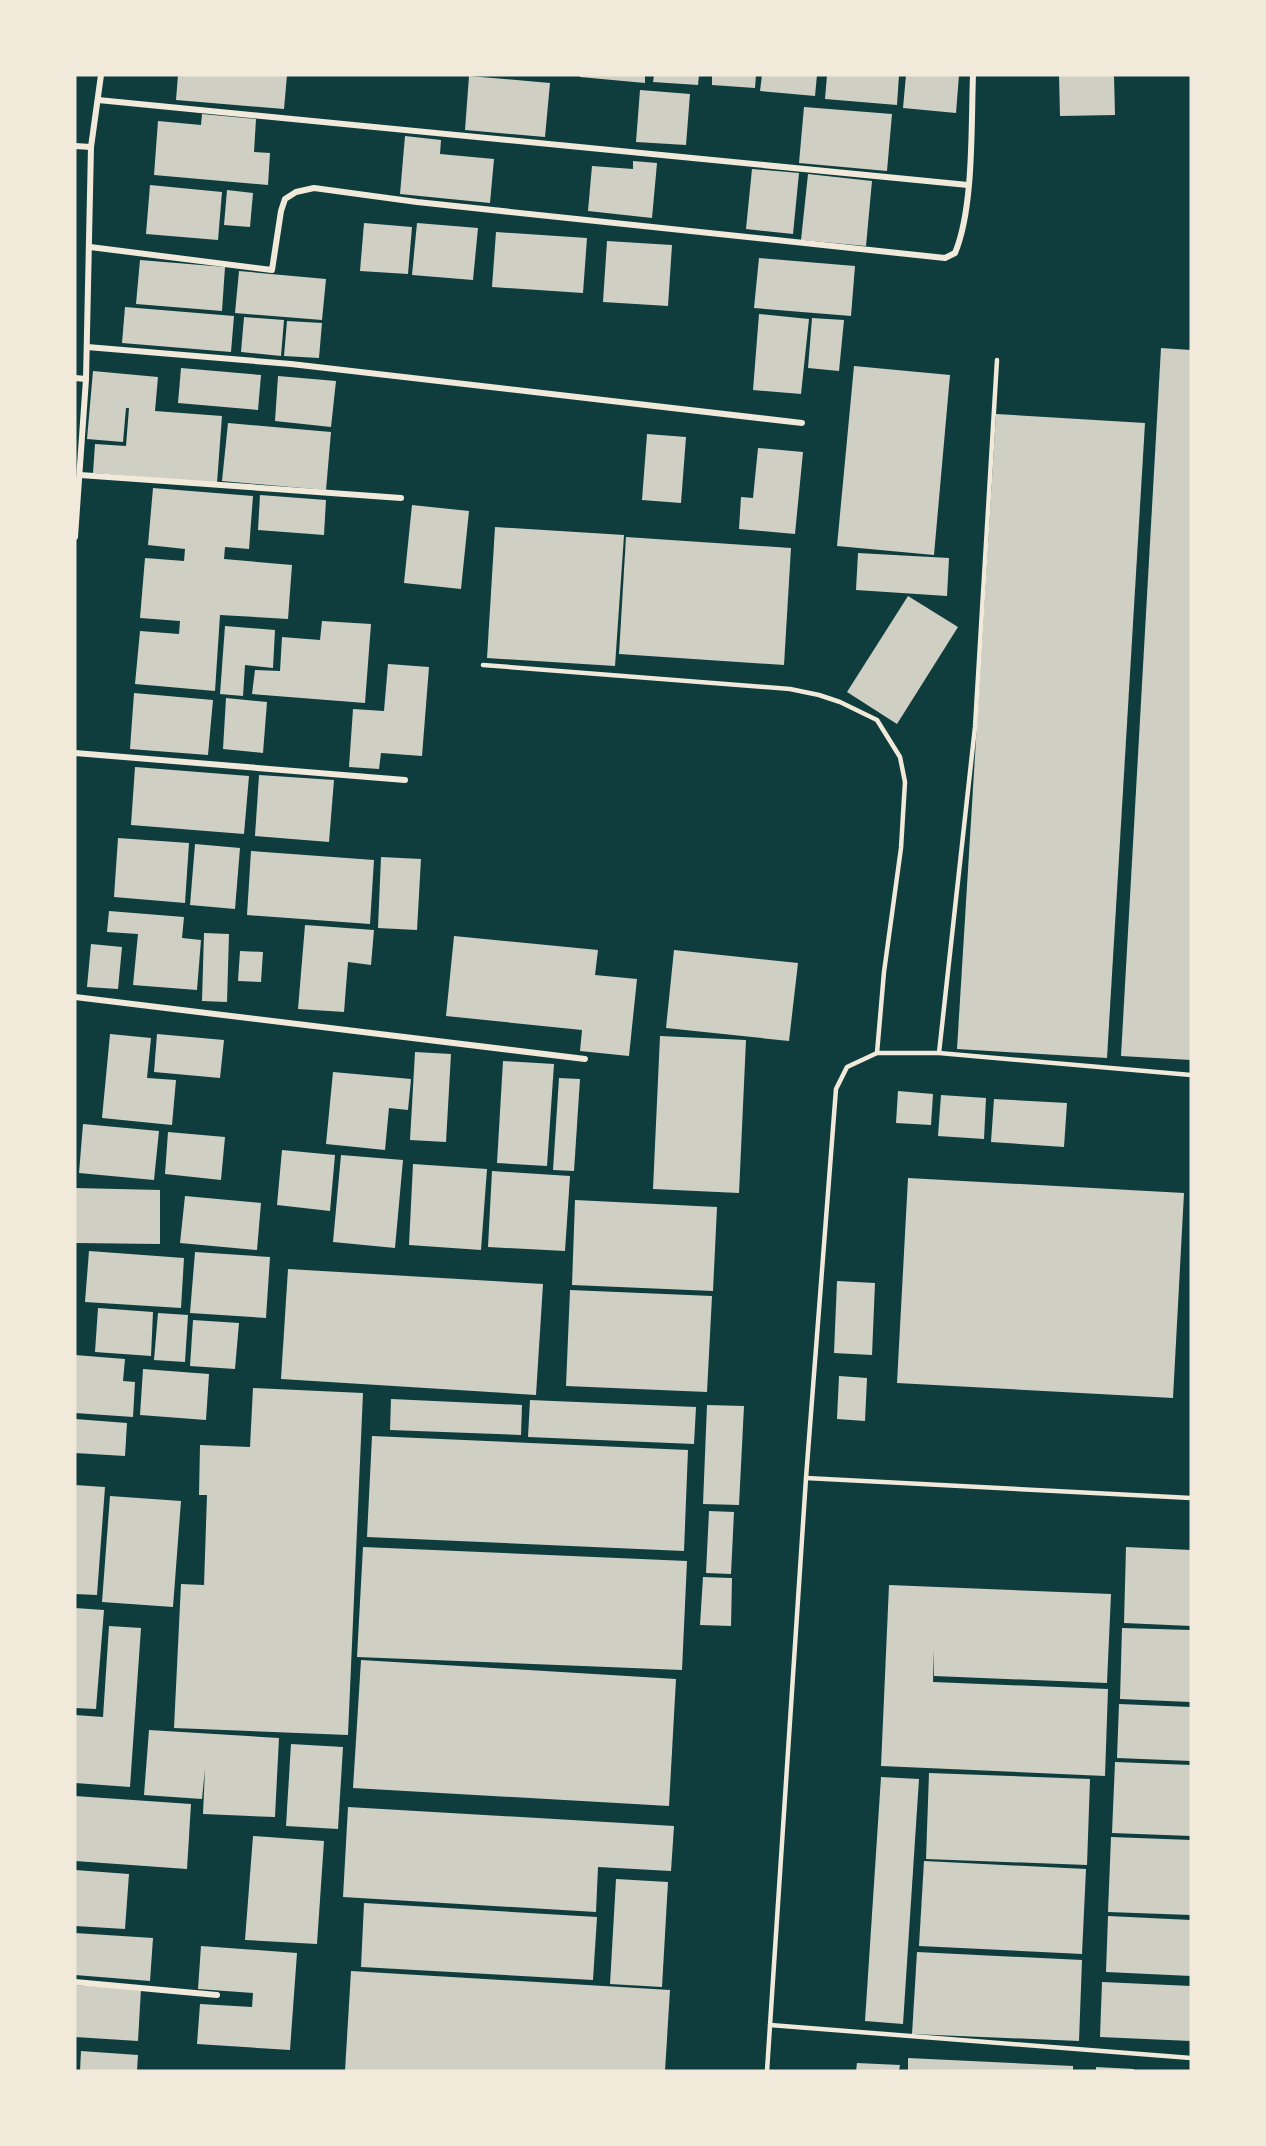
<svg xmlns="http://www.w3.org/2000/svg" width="1266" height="2146" font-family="'Fira Sans',sans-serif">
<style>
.building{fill:#cfcfc3}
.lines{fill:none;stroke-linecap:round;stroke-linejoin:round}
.service{stroke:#f1e9da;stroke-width:4.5}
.minor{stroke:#f1e9da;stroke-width:6}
</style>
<rect width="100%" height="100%" fill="#0f3d3e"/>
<!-- building -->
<g class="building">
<polygon points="178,75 287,75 284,109 176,100"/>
<polygon points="580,75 645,75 645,83 580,77"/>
<polygon points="654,75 699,75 698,85 653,82"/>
<polygon points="712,75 756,75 755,88 712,85"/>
<polygon points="762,75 817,75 815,96 760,91"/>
<polygon points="827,75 899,75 897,105 825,99"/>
<polygon points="906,75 959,75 956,113 903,108"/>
<polygon points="1059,75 1114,75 1115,115 1060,116"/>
<polygon points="469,76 550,83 545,137 465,130"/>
<polygon points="640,90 690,94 686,145 636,142"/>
<polygon points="804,107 892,114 887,171 799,163"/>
<polygon points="202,114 256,119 254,152 270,153 268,185 154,175 158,121 201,125"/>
<polygon points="405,136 441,140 440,154 494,159 490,203 400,194"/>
<polygon points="633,161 657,163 652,218 588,211 592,166 633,169"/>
<polygon points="752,169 799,173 793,234 746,229"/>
<polygon points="808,174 872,181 866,246 801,240"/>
<polygon points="150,185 222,192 218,240 146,234"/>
<polygon points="227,190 253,193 250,227 224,225"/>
<polygon points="364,223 412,227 408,274 360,271"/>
<polygon points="417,223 478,228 473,280 412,275"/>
<polygon points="496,232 587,238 583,293 492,287"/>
<polygon points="607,241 672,245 668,306 603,302"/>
<polygon points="759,258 855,266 851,316 754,308"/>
<polygon points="140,260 225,267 222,311 136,304"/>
<polygon points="239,271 326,279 322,320 235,313"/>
<polygon points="125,307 234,316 231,352 122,343"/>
<polygon points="759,314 809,319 801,394 753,390"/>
<polygon points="244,317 284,320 281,356 241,352"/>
<polygon points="812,318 844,320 839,371 808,368"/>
<polygon points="287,321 322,323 319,358 284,356"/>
<polygon points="1161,348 1191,350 1191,1060 1121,1056"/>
<polygon points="854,366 950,375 934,555 837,546"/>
<polygon points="181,368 261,375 258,410 178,403"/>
<polygon points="93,371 158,377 155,411 222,416 217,483 93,473 95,444 126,446 129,408 126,408 123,442 87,439"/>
<polygon points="278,376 336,381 331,427 275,421"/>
<polygon points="996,414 1145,423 1107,1058 957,1049"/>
<polygon points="228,423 331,432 326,490 222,481"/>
<polygon points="647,434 686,437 681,503 642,500"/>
<polygon points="758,448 803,452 795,534 739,529 741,497 753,498"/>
<polygon points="153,488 253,496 249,549 225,547 224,559 292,565 288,619 220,615 215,691 135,684 140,631 179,634 180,621 140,618 145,558 184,561 185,549 148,545"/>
<polygon points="260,495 326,500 324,535 258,530"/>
<polygon points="412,505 469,511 461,589 404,583"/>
<polygon points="495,527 624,535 615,666 487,658"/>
<polygon points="626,537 791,548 784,665 619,654"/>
<polygon points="858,553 949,558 947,596 856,590"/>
<polygon points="908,596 958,627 897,724 847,692"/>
<polygon points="322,621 371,624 365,703 252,694 255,670 280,671 282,637 320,640"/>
<polygon points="225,626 275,630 273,668 245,665 243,696 220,694"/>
<polygon points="388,664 429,667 422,756 381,753 379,769 349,767 353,709 384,711"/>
<polygon points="134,693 213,700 208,755 130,749"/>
<polygon points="226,698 267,702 263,753 223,749"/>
<polygon points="135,767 249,776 244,834 131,825"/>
<polygon points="259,775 334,780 329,842 255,836"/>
<polygon points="118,838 189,843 185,903 114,897"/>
<polygon points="195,844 240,848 235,909 190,905"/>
<polygon points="251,851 374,860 370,924 247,915"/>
<polygon points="381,857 421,859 417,930 378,928"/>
<polygon points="109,911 184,917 182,938 201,940 197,990 133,985 138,934 107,932"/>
<polygon points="305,925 374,930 371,965 348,962 344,1012 298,1009"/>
<polygon points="204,933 229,934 227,1002 202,1001"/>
<polygon points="454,936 598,950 595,975 637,979 629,1056 580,1051 582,1030 446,1016"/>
<polygon points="91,944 122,947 118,989 87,987"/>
<polygon points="674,950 798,963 789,1041 666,1028"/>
<polygon points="240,951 263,952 261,982 238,981"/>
<polygon points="110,1034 151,1038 147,1078 176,1080 172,1125 102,1118"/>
<polygon points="157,1034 224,1040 220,1078 154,1072"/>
<polygon points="660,1036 746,1040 739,1193 653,1189"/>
<polygon points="415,1052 451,1054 446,1142 410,1140"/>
<polygon points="503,1061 554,1064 547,1166 497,1163"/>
<polygon points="333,1072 411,1079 408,1110 389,1108 385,1150 326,1144"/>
<polygon points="559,1078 580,1079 574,1171 553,1170"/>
<polygon points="898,1091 933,1094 931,1125 896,1123"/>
<polygon points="941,1095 986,1098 984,1139 938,1136"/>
<polygon points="994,1099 1067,1103 1064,1147 991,1142"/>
<polygon points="83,1124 159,1131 154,1180 79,1173"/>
<polygon points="168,1132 225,1137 221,1180 165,1174"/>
<polygon points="282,1150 335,1155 330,1211 277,1205"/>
<polygon points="341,1155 403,1160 395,1248 333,1242"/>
<polygon points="413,1164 487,1169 481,1250 409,1245"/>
<polygon points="492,1171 570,1176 565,1251 488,1247"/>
<polygon points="908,1178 1184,1193 1173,1398 897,1383"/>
<polygon points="75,1188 160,1190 160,1244 75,1243"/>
<polygon points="185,1196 261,1203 257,1250 180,1243"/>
<polygon points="575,1200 717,1207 713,1291 572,1285"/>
<polygon points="89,1251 184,1258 181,1308 85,1302"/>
<polygon points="195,1252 270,1257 266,1318 190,1313"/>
<polygon points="288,1269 543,1284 536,1395 281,1379"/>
<polygon points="837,1281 875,1283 872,1355 834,1353"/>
<polygon points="570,1290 712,1296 707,1392 566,1386"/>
<polygon points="98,1308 153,1312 151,1356 95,1352"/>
<polygon points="158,1313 188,1315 185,1362 154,1360"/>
<polygon points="193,1320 239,1323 235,1369 190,1366"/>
<polygon points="75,1355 125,1359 123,1381 135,1382 133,1417 75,1413"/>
<polygon points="143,1369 209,1374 206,1420 140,1415"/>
<polygon points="839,1376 867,1378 865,1421 837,1419"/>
<polygon points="253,1388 363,1393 348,1735 174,1728 181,1584 204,1585 207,1495 199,1495 200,1445 250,1447"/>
<polygon points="391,1399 522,1405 521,1435 390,1430"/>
<polygon points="530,1400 696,1407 694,1444 528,1437"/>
<polygon points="707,1405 744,1406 739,1505 703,1504"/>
<polygon points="75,1419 127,1423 125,1456 75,1453"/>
<polygon points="372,1436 688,1450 684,1551 367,1537"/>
<polygon points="75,1485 105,1487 97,1595 75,1594"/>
<polygon points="110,1496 181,1501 173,1607 102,1602"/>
<polygon points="709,1511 734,1512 731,1574 706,1573"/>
<polygon points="363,1547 687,1561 682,1670 357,1657"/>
<polygon points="1126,1547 1191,1550 1191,1626 1124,1623"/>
<polygon points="703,1577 732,1578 731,1626 700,1625"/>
<polygon points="889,1585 1111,1594 1107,1683 934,1676 934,1649 933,1682 1108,1689 1105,1776 881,1766"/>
<polygon points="75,1608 104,1610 96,1709 75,1708"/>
<polygon points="109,1626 141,1628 130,1787 75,1783 75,1715 103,1717"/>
<polygon points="1122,1628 1191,1630 1191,1702 1120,1699"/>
<polygon points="361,1660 676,1679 669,1806 353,1788"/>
<polygon points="1119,1704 1191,1707 1191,1761 1117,1758"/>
<polygon points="149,1730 279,1738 275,1817 203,1814 205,1769 202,1799 144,1795"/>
<polygon points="291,1744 343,1747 338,1829 286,1826"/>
<polygon points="1115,1762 1191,1765 1191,1836 1112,1833"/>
<polygon points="929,1773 1090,1779 1087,1865 926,1859"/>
<polygon points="881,1777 919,1779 903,2024 865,2021"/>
<polygon points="75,1796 191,1804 187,1869 75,1861"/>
<polygon points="348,1807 674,1826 671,1871 598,1867 596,1912 343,1897"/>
<polygon points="253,1836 324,1841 317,1944 245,1940"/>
<polygon points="1111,1837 1191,1840 1191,1915 1108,1912"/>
<polygon points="924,1861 1086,1869 1082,1954 919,1946"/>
<polygon points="75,1870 129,1874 125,1929 75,1926"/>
<polygon points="616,1879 668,1882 662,1987 610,1984"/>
<polygon points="364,1903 597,1917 593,1980 361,1967"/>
<polygon points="1108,1916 1191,1920 1191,1976 1106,1972"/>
<polygon points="75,1933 153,1938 150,1981 75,1975"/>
<polygon points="201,1946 297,1953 290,2050 197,2044 200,2004 252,2007 253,1993 198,1989"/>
<polygon points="917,1952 1082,1960 1079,2041 912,2034"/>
<polygon points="351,1971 670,1990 665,2071 345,2071"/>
<polygon points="1102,1982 1191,1986 1191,2041 1100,2037"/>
<polygon points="75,1985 141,1989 138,2041 75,2037"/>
<polygon points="81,2051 138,2055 137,2071 80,2071"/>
<polygon points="908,2058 1073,2066 1073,2071 908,2071"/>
<polygon points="857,2063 900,2065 899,2071 856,2071"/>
<polygon points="1096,2067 1134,2069 1134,2071 1096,2071"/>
</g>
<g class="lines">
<!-- service -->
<g class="service">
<polyline points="483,665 790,689 819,695 840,702 877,720 900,757 905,782 901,848 884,972 877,1053"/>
<polyline points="939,1053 1191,1075"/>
<polyline points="806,1478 1191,1498"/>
<polyline points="770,2025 1191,2058"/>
<polyline points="767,2071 806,1478 836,1089 847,1067 877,1053 939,1053 975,727 997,360"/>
</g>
<!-- minor -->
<g class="minor">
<polyline points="98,100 968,185"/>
<polyline points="75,146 91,147"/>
<path d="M90,247L272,270L281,211L285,199L296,192L314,188L417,202L945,258L955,253C974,208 971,125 973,75"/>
<polyline points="87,347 291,364 802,423"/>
<polyline points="75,378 86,379"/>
<polyline points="80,475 401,498"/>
<polyline points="75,537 86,379 91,147 101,75"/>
<polyline points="75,753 405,780"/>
<polyline points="75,997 585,1059"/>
<polyline points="75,1982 217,1995"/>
</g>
</g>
<!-- border -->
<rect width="1266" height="2146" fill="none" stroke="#f1e9da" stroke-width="153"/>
</svg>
